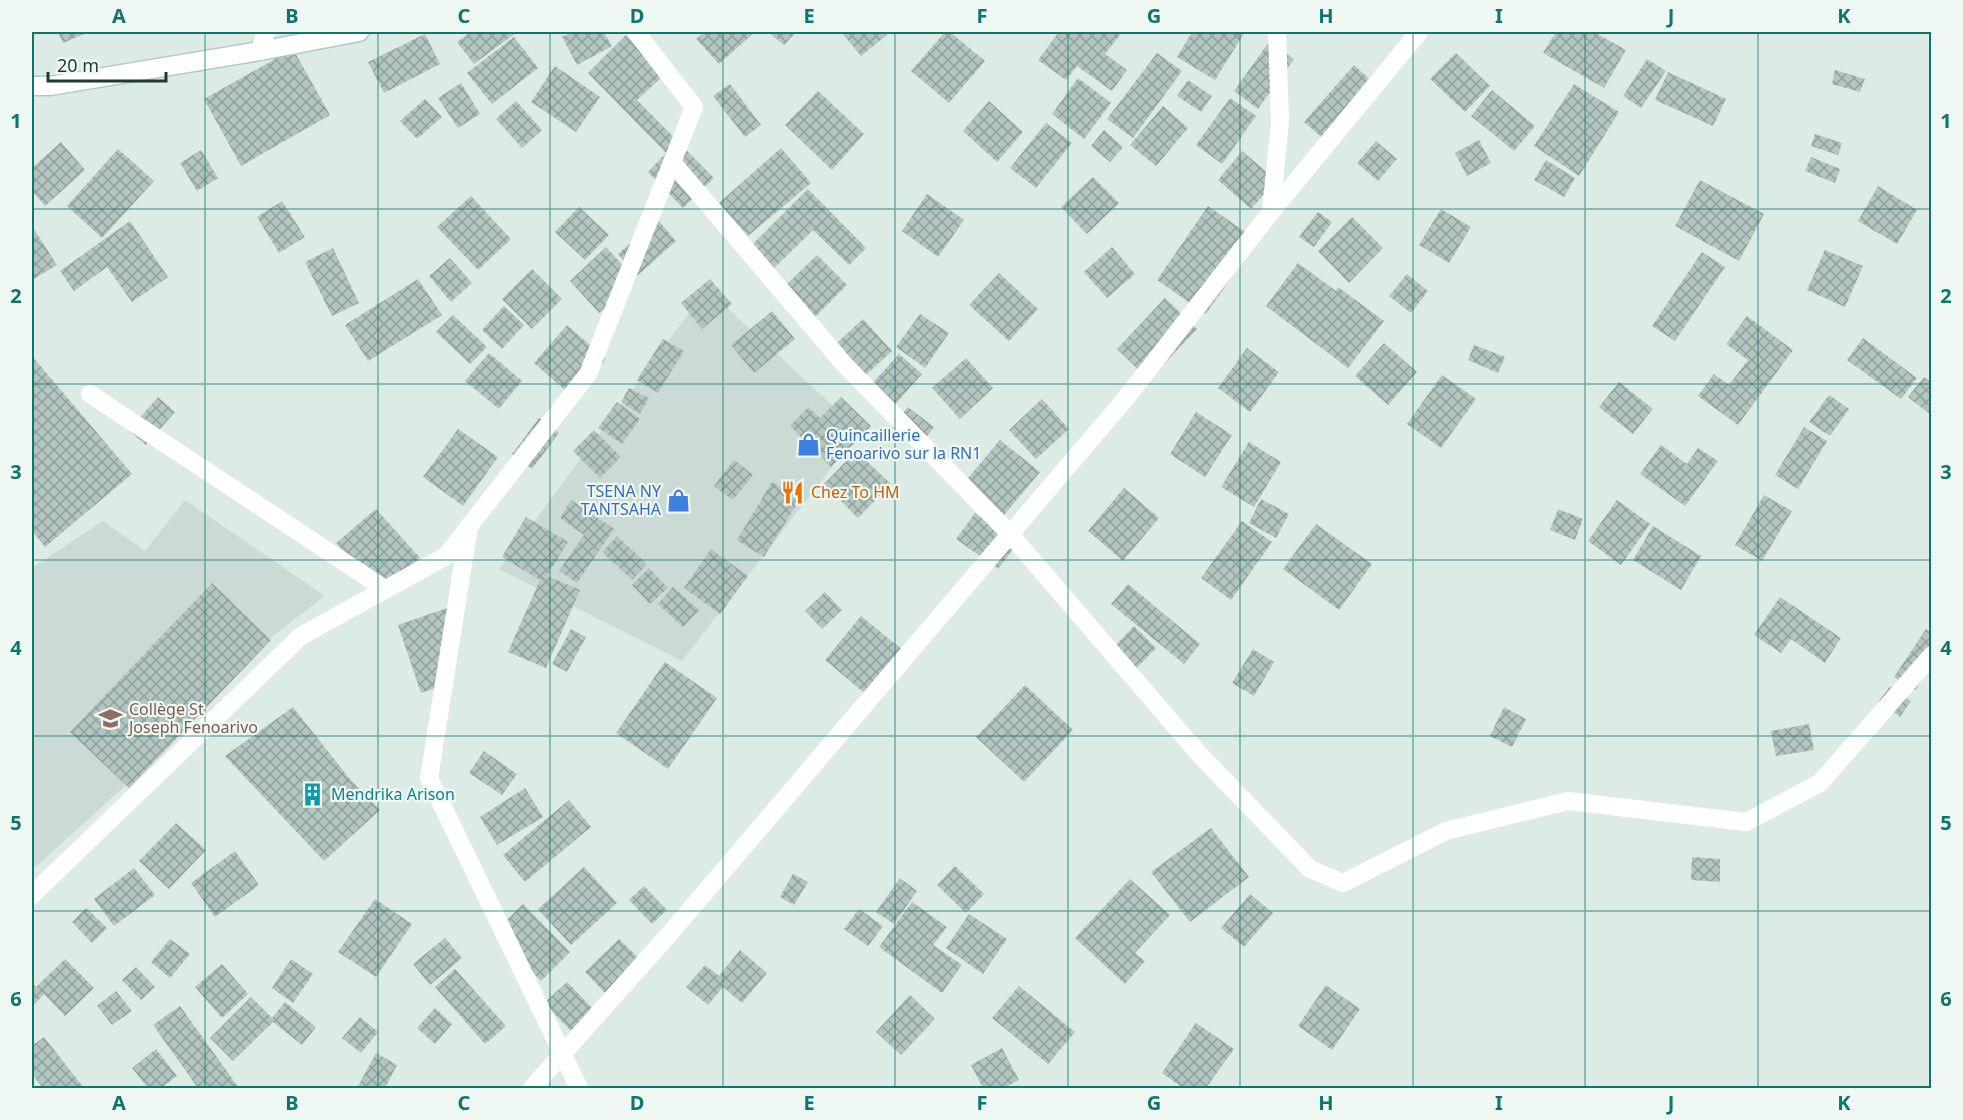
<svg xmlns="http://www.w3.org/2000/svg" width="1963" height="1120" font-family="'Noto Sans',sans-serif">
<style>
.built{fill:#cbdad4}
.building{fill:url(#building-cross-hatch)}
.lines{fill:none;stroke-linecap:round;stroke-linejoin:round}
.secondary-casing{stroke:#afcbc1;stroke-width:21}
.lane{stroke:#fff;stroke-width:18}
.street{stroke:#fff;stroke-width:18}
.secondary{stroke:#fff;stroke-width:18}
.grid{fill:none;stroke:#0f766e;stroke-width:1.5;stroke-opacity:0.55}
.labels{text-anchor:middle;stroke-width:4.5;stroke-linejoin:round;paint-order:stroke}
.shop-label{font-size:16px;fill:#366cbe;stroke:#eef7f2;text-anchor:start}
.food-label{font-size:16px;fill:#c56008;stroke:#eef7f2;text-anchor:start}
.education-label{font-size:16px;fill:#785e54;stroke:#eef7f2;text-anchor:start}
.culture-label{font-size:16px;fill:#0d838f;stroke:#eef7f2;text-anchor:start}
.neatline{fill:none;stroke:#0f766e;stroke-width:2}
.grid-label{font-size:20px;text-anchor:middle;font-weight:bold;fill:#0f766e}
</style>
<defs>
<pattern id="building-cross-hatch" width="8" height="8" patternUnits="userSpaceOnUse" patternTransform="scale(1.5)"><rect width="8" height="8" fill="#b2c5be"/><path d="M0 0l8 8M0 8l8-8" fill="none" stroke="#90a19b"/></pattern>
</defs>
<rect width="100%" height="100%" fill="#ddebe5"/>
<!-- built -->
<g class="built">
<polygon points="707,289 860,431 682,661 499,569"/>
<polygon points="185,500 325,596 257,648 124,787 32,870 32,568 103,521 145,551"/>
</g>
<!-- building -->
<g class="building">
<polygon points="58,32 89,32 63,43"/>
<polygon points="471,32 517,32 474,64 457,42"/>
<polygon points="573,32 604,32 612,46 577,65 562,37"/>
<polygon points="704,32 755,32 719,64 696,39"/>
<polygon points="768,32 796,32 784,45"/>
<polygon points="841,32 884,32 887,35 861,56"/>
<polygon points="945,32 950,32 985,61 949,103 911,71"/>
<polygon points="1059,32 1116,32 1120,35 1105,54 1127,70 1112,91 1077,66 1066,80 1038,60"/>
<polygon points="1192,32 1245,32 1215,80 1177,57"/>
<polygon points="1556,32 1594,32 1626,50 1604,88 1543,53"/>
<polygon points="425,34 440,64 384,93 368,62"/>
<polygon points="626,35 664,75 637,100 714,178 683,208 648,172 666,153 588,73"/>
<polygon points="514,37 538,68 492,104 467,73"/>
<polygon points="1269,42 1294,59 1258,109 1234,91"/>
<polygon points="293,49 330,115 241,166 204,99"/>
<polygon points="1157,53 1182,71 1133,138 1107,119"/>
<polygon points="1456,53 1490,86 1465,112 1430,79"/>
<polygon points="1647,59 1666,71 1641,108 1623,96"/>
<polygon points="1354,65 1377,86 1328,143 1304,122"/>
<polygon points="555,66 600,97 576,132 531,102"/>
<polygon points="1835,70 1865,79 1860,92 1832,84"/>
<polygon points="1668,72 1726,99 1713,126 1655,100"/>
<polygon points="1078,78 1111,103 1084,139 1052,114"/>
<polygon points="1188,80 1212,96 1201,112 1177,96"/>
<polygon points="461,83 480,114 458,128 438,98"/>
<polygon points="730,84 761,125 745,137 713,96"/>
<polygon points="1574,84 1619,112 1579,176 1534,146"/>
<polygon points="1492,90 1535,126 1514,151 1471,116"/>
<polygon points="818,91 864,134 832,170 785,125"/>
<polygon points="1230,98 1256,116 1222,164 1196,145"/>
<polygon points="425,99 442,117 417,139 400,121"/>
<polygon points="516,101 542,130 522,148 496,119"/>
<polygon points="989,101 1023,132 997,162 963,131"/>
<polygon points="1163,106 1188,128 1156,166 1130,145"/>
<polygon points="1046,123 1072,143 1036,188 1010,168"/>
<polygon points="1104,130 1123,147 1110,162 1091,146"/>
<polygon points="1815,134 1842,143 1838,155 1811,146"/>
<polygon points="1479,140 1491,163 1467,176 1455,153"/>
<polygon points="1376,141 1397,159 1378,181 1357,163"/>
<polygon points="61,142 85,170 45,206 32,191 32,168"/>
<polygon points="781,148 811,183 748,236 719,203"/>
<polygon points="118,149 154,181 102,238 67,206"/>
<polygon points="201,150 218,178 197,191 180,163"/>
<polygon points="1242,151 1276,180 1251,209 1218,180"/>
<polygon points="1811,157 1840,169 1835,183 1805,171"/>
<polygon points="1546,160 1575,178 1564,197 1534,180"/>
<polygon points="1093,177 1119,203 1087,234 1061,207"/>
<polygon points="1700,180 1764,214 1739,261 1675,226"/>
<polygon points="1878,186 1917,210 1897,244 1858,221"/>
<polygon points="808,189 866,248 849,265 813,230 769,273 747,250"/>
<polygon points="927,194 964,220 938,257 902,231"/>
<polygon points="471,196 511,239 478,270 437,227"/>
<polygon points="282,201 305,237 279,253 257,217"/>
<polygon points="1208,206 1257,240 1206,314 1157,280"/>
<polygon points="579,207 609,235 585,260 555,232"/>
<polygon points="1441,209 1471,227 1449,263 1419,245"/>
<polygon points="1318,212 1332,222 1314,247 1299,237"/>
<polygon points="1352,217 1383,248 1349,283 1318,251"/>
<polygon points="657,219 676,241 637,276 618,254"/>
<polygon points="130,221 168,277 132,302 107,267 74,291 60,271"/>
<polygon points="34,229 57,265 32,280 32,231"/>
<polygon points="606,247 636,280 599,313 570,281"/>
<polygon points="1112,247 1135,274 1107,298 1084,272"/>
<polygon points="333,248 359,303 332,316 305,262"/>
<polygon points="1825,250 1863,266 1845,307 1807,290"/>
<polygon points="1702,252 1725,267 1675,341 1652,326"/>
<polygon points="817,255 847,285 815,317 785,286"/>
<polygon points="450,258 472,283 451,302 429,276"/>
<polygon points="1298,263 1336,291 1338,287 1384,321 1348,368 1266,306"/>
<polygon points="532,269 562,299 532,329 502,299"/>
<polygon points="999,273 1038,309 1009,341 969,305"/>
<polygon points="1407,274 1428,291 1411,313 1389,296"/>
<polygon points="418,279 442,315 368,361 345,325"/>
<polygon points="710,279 732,304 702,329 681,303"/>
<polygon points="1165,298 1197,329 1149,380 1117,349"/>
<polygon points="504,306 524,325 502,349 482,330"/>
<polygon points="772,311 795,339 754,373 731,345"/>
<polygon points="920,314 949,333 925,368 896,347"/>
<polygon points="453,315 487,347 470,364 436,332"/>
<polygon points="1747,316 1793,350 1738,425 1698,396 1714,374 1729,385 1748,360 1726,344"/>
<polygon points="863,319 892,351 857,383 828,351"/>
<polygon points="567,325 606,359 573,397 534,363"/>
<polygon points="1863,338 1917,378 1901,399 1847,360"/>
<polygon points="663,339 684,351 658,393 637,380"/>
<polygon points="1384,343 1417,372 1388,405 1355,376"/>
<polygon points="1474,345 1505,357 1498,373 1468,360"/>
<polygon points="1247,348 1279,372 1250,412 1218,388"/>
<polygon points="489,353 522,381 499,409 465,381"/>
<polygon points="899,354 922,374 891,409 868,388"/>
<polygon points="32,356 132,474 45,547 32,531"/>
<polygon points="966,358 993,388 960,419 932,388"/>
<polygon points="1442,375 1476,399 1441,448 1407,424"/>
<polygon points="1924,377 1932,383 1932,416 1908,397"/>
<polygon points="1619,382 1653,409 1633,434 1599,407"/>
<polygon points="629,388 649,398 640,414 621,402"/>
<polygon points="1829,395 1849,409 1830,436 1809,422"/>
<polygon points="158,397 175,412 146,445 129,430"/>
<polygon points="841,397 871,426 831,467 790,426 808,407 820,418"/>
<polygon points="1042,399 1069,429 1036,459 1009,430"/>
<polygon points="617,402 640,419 622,444 598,428"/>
<polygon points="908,407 934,427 918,448 892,427"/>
<polygon points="1196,412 1232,435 1205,477 1170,454"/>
<polygon points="539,418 559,433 532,469 512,454"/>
<polygon points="1804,427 1827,441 1798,489 1775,475"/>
<polygon points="458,429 498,457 463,506 423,477"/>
<polygon points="594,430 621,457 600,478 573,451"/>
<polygon points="1000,440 1040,472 1004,515 964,483"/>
<polygon points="1249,442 1281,462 1254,507 1221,487"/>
<polygon points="1661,445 1687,464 1698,448 1718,461 1685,506 1640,474"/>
<polygon points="856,451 891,484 858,518 824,484"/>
<polygon points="734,460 753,475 733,500 714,486"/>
<polygon points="772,482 800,499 764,557 737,540"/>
<polygon points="1124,488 1159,518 1123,561 1088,531"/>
<polygon points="1764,495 1792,511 1762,561 1735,545"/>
<polygon points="1261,499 1289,514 1276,538 1249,523"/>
<polygon points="571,500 614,529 577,583 559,571 584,535 560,518"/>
<polygon points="1617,500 1650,524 1621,565 1588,541"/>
<polygon points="376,509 420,558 379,593 336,543"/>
<polygon points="1558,509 1583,519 1575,540 1550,530"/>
<polygon points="975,513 1017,544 998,569 956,539"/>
<polygon points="526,517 568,542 547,576 580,590 546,668 508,652 540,580 502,557"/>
<polygon points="1242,521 1272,542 1231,600 1201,578"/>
<polygon points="1316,524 1372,564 1339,610 1283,569"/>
<polygon points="1653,526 1701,556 1681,590 1633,560"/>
<polygon points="617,536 647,564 632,580 602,552"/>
<polygon points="711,549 748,576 720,614 684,588"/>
<polygon points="649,568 668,588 650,604 632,585"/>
<polygon points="212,583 271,640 129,788 70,732"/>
<polygon points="1128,584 1200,644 1184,664 1111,604"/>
<polygon points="673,587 699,610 683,627 658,604"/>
<polygon points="825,592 842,610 822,629 805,611"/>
<polygon points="1780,597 1841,638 1825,663 1791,639 1781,653 1754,635"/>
<polygon points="447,608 458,640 440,647 452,682 421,693 398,625"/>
<polygon points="861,616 904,651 868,696 825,660"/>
<polygon points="1134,626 1156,648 1130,675 1107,654"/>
<polygon points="571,629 586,637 567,672 552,664"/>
<polygon points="1926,629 1932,633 1932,665 1915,690 1894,677"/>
<polygon points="1253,649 1274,662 1254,696 1232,683"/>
<polygon points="665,662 717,698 668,769 616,733"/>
<polygon points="1025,685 1073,730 1024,782 976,737"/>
<polygon points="1890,686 1911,701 1900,717 1879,701"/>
<polygon points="293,707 349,778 380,810 324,861 225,756"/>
<polygon points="1504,707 1526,719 1512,747 1490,736"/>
<polygon points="1809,724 1814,750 1776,756 1771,731"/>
<polygon points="484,751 517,774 502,795 469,773"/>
<polygon points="525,788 543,817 497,845 480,817"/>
<polygon points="569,800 591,827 525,882 503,855"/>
<polygon points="176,823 206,850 169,889 139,861"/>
<polygon points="1211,828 1249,877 1190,922 1151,872"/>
<polygon points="235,851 259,885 215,917 191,883"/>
<polygon points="1692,857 1720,859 1720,882 1691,880"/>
<polygon points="955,866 984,894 966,913 937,885"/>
<polygon points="584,867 617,903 571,945 538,909"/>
<polygon points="134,868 155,895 114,926 94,899"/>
<polygon points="793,874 808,882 794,905 780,897"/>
<polygon points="900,878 917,891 894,924 876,912"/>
<polygon points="1130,879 1170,915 1135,953 1145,961 1125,984 1075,938"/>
<polygon points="644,886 667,910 652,924 629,900"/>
<polygon points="1250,894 1273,913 1244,947 1221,928"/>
<polygon points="375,899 412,924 376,977 338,952"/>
<polygon points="912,902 947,927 933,945 962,965 942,993 879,947"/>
<polygon points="523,904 570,952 541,981 494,933"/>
<polygon points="86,908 107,928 92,943 72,922"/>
<polygon points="859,909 883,926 868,946 844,929"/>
<polygon points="969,914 1007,939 983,974 946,948"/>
<polygon points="445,938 462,958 430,985 413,964"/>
<polygon points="170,939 190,954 170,978 151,962"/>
<polygon points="619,939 645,964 610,998 585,972"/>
<polygon points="740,950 767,973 742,1003 723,987 708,1005 686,987 705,965 719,976"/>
<polygon points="65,959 94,988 65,1016 44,994 32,1007 32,982 36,987"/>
<polygon points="291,959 313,974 293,1003 272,988"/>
<polygon points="222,964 248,994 222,1018 195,987"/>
<polygon points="136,967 155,987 141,1000 122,980"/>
<polygon points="455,969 506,1026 485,1044 435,987"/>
<polygon points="567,982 596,1012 573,1033 544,1003"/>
<polygon points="1326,985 1360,1009 1332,1050 1298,1026"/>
<polygon points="1019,986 1075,1032 1048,1064 992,1018"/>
<polygon points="116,991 132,1011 112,1025 97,1006"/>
<polygon points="910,995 935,1019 901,1055 876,1032"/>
<polygon points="251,997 272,1018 285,1002 316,1027 302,1045 273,1022 233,1061 210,1038"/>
<polygon points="180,1006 239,1088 198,1088 153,1025"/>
<polygon points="435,1008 452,1024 435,1044 417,1028"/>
<polygon points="360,1017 378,1032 361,1053 342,1038"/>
<polygon points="1196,1023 1234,1049 1206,1088 1183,1088 1162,1073"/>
<polygon points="44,1037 84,1088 43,1088 32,1074 32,1046"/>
<polygon points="1002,1048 1019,1080 1004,1088 983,1088 971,1065"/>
<polygon points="156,1049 177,1076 161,1088 148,1088 132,1068"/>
<polygon points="376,1053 397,1065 385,1088 357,1088"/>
</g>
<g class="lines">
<defs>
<polyline id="secondary" points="32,86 50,86 260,51 359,32"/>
</defs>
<!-- secondary casing -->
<use href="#secondary" class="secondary-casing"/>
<!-- lane -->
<polyline class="lane" points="90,394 385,589"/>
<!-- street -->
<g class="street">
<polyline points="260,51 266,32"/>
<polyline points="672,162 844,364 1010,534 1199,754 1310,869 1343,883 1446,831 1568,801 1746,822 1820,783 1932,655"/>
<polyline points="1271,212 1419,32"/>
<polyline points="469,526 429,778 579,1088"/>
<polyline points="32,895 301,636 446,556 588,374 694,107 636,32"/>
<polyline points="532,1088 672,931 1126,398 1271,212 1280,121 1277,32"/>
</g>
<!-- secondary -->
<use href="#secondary" class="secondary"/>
</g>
<!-- grid -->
<path class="grid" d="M205,32V1088M378,32V1088M550,32V1088M723,32V1088M895,32V1088M1068,32V1088M1240,32V1088M1413,32V1088M1585,32V1088M1758,32V1088M32,209H1932M32,384H1932M32,560H1932M32,736H1932M32,911H1932"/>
<!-- icons -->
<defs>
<symbol id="shop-bare" viewBox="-9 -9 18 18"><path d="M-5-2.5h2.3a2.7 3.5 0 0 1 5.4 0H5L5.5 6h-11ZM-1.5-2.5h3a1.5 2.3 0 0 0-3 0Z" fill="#3f7fe0" stroke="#eef7f2" stroke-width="2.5" paint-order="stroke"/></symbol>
<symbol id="restaurant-bare" viewBox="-9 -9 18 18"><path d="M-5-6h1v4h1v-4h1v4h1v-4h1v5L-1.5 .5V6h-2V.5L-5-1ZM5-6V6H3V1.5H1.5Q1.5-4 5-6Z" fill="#e8710a" stroke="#eef7f2" stroke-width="2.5" paint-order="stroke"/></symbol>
<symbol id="school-bare" viewBox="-9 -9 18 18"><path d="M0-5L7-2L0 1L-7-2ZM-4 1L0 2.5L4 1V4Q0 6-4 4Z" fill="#8d6e63" stroke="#eef7f2" stroke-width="2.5" paint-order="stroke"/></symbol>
<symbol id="building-bare" viewBox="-9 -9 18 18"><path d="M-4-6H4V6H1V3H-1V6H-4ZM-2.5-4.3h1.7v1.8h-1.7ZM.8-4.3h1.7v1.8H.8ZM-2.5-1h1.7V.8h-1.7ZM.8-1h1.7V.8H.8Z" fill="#0f9aa8" stroke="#eef7f2" stroke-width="2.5" paint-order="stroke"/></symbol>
</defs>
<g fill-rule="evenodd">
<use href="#shop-bare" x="792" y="428" width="33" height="33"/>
<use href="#restaurant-bare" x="776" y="476" width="33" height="33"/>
<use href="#shop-bare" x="662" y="484" width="33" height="33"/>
<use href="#school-bare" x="94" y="702" width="33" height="33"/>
<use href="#building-bare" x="296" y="778" width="33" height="33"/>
</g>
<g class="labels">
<!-- shop labels -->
<g class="shop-label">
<text x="826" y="441">Quincaillerie<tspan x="826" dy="18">Fenoarivo sur la RN1</tspan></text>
<text x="661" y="497" text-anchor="end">TSENA NY<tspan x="661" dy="18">TANTSAHA</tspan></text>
</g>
<!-- food labels -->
<g class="food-label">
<text x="811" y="498">Chez To HM</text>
</g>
<!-- education labels -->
<g class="education-label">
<text x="129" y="715">Collège St<tspan x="129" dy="18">Joseph Fenoarivo</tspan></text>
</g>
<!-- culture labels -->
<g class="culture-label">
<text x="331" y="800">Mendrika Arison</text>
</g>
</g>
<!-- border -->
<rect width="1963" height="1120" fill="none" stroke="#eef7f2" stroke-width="66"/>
<!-- scale -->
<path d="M48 72v9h118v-9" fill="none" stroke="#1e3b33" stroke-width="3"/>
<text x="57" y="72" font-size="18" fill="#1e3b33" stroke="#eef7f2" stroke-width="4.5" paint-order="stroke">20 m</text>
<rect x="33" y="33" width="1897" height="1054" class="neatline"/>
<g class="grid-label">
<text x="119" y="23">A</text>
<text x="292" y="23">B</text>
<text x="464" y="23">C</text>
<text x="637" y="23">D</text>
<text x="809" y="23">E</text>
<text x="982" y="23">F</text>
<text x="1154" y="23">G</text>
<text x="1326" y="23">H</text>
<text x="1499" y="23">I</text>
<text x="1671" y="23">J</text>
<text x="1844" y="23">K</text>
<text x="16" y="128">1</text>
<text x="1946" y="128">1</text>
<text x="16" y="303">2</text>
<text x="1946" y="303">2</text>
<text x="16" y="479">3</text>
<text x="1946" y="479">3</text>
<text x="16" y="655">4</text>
<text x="1946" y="655">4</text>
<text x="16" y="830">5</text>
<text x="1946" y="830">5</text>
<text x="16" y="1006">6</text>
<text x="1946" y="1006">6</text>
<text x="119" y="1110">A</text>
<text x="292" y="1110">B</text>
<text x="464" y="1110">C</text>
<text x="637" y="1110">D</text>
<text x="809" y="1110">E</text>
<text x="982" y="1110">F</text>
<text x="1154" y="1110">G</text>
<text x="1326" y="1110">H</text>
<text x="1499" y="1110">I</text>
<text x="1671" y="1110">J</text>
<text x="1844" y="1110">K</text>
</g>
</svg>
